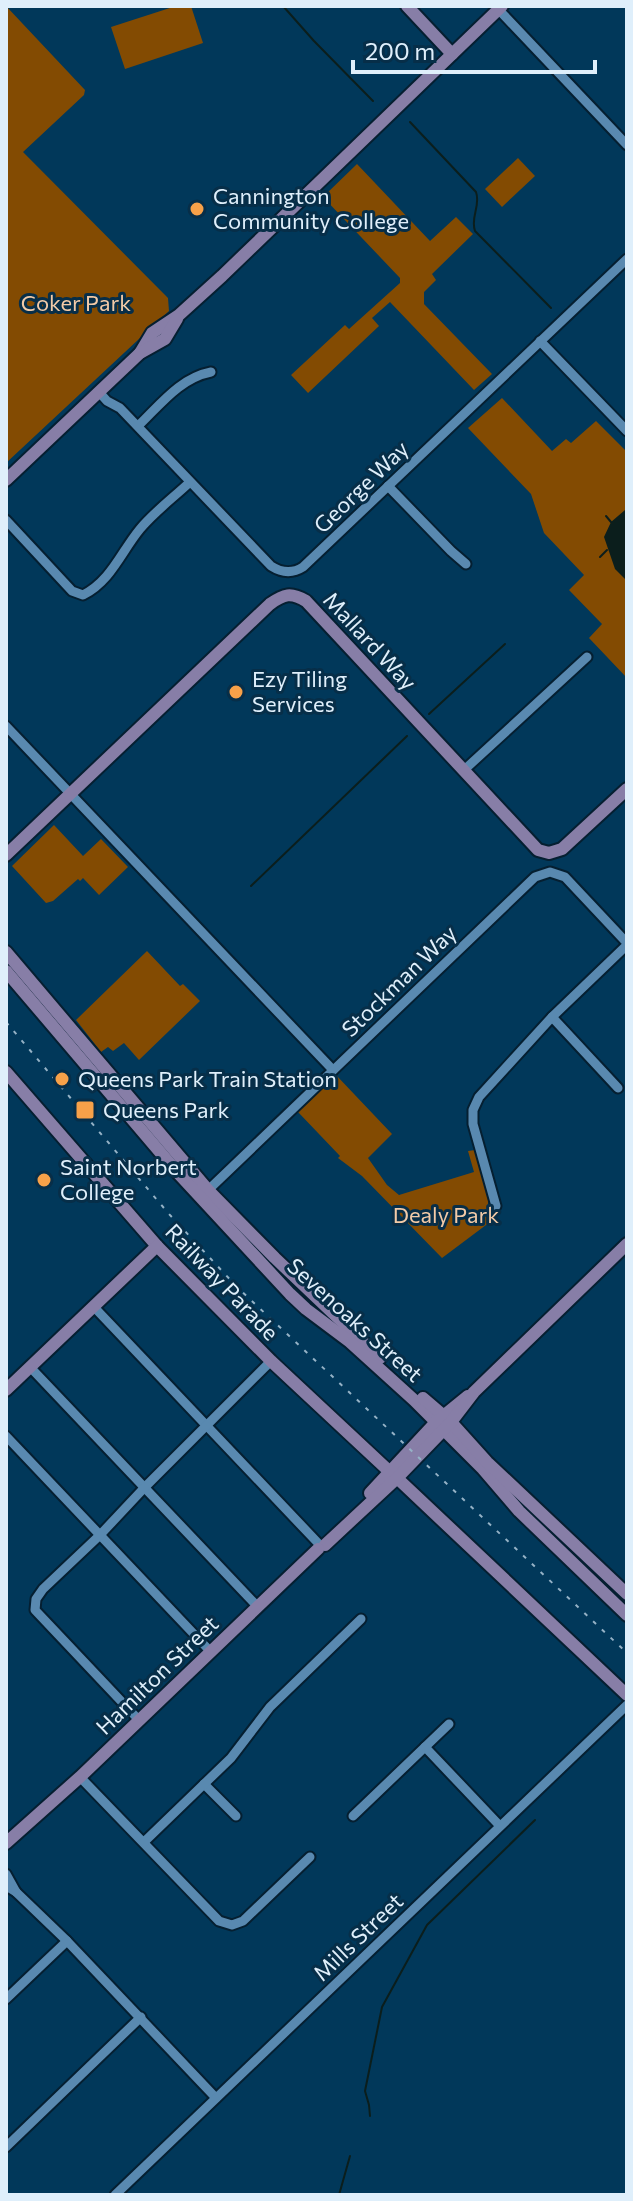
<svg xmlns="http://www.w3.org/2000/svg" width="633" height="2201" font-family="Commissioner,sans-serif">
<style>
.green{fill:#834b02}
.water{fill:#0b1e1c}
.lines{fill:none;stroke-linecap:round;stroke-linejoin:round}
.stream{stroke:#0b1e1c;stroke-width:2}
.street-casing{stroke:#051f31;stroke-width:13}
.secondary-casing{stroke:#051f31;stroke-width:16}
.street{stroke:#5989b0;stroke-width:9}
.secondary{stroke:#877ea7;stroke-width:12}
.rail{stroke:#95b2c6;stroke-width:2;stroke-dasharray:4 8;stroke-linecap:butt}
.poi-dot{fill:#f7a149;stroke:#072e48;stroke-width:3}
.labels{text-anchor:middle;stroke-width:6;stroke-linejoin:round;paint-order:stroke}
.poi-label{font-size:22px;fill:#dfeffb;stroke:#072e48;text-anchor:start}
.park-label{font-size:22px;fill:#f2caa7;stroke:#072e48}
.street-label{font-size:22px;fill:#dfeffb;stroke:#072e48}
</style>
<rect width="100%" height="100%" fill="#01385a"/>
<!-- green -->
<g class="green">
<polygon points="6,6 85,90 84,95 23,152 168,298 169,311 6,463"/>
<polygon points="176,6 191,6 203,43 125,69 111,27"/>
<polygon points="518,158 535,176 502,207 485,189"/>
<polygon points="357,164 430,241 456,217 473,234 432,274 436,280 424,292 424,304 492,374 474,390 390,302 372,318 379,326 308,393 291,375 345,325 349,329 400,283 400,278 323,197"/>
<polygon points="502,398 552,451 566,439 571,443 596,421 627,452 627,678 589,638 602,624 569,590 584,575 544,533 531,494 468,428"/>
<polygon points="54,825 83,856 101,839 128,867 99,895 83,878 80,881 78,879 53,901 46,903 12,866"/>
<polygon points="147,951 180,986 183,984 200,1001 139,1060 124,1043 113,1051 108,1047 101,1052 76,1020"/>
<polygon points="336,1075 392,1134 368,1158 387,1185 399,1195 474,1172 468,1151 475,1150 489,1196 487,1211 490,1222 442,1258 362,1176 338,1158 340,1156 298,1112"/>
</g>
<!-- water -->
<polygon class="water" points="625,510 627,510 627,581 615,569 604,537 611,522"/>
<g class="lines">
<!-- stream -->
<g class="stream">
<polyline points="283,6 314,41 373,101"/>
<path d="M410,122L476,192C481,206 470,217 475,231L551,308"/>
<polyline points="606,516 611,522"/>
<polyline points="600,557 607,550"/>
<polyline points="429,714 505,644"/>
<polyline points="251,886 407,736"/>
<polyline points="370,2116 369,2105 365,2091 382,2007 427,1925 535,1820"/>
<polyline points="339,2195 350,2156"/>
</g>
<defs>
<g id="street">
<polyline points="498,9 627,145"/>
<polyline points="540,341 627,431"/>
<path d="M99,392L107,401L120,408L271,566C282,573 292,574 303,567L627,259"/>
<path d="M138,426C160,405 180,378 211,372"/>
<polyline points="388,486 451,551 466,564"/>
<path d="M6,520L72,591L83,595C111,581 121,552 140,529C154,512 173,498 190,482"/>
<polyline points="6,726 333,1070"/>
<polyline points="463,771 587,657"/>
<polyline points="552,1017 618,1088"/>
<polyline points="204,1194 535,877 550,872 565,877 627,943"/>
<polyline points="496,1206 473,1124 473,1110 479,1097 552,1017 627,945"/>
<polyline points="94,1307 318,1543"/>
<polyline points="30,1367 257,1606"/>
<polyline points="6,1436 210,1651"/>
<polyline points="138,1719 35,1610 36,1599 43,1589 100,1535 145,1487 271,1361"/>
<polyline points="425,1747 500,1826"/>
<polyline points="80,1777 219,1921 232,1925 243,1921 310,1857"/>
<polyline points="204,1784 236,1816"/>
<polyline points="353,1816 449,1724"/>
<polyline points="144,1842 231,1758 270,1707 361,1619"/>
<polyline points="6,1874 16,1892"/>
<polyline points="6,1886 16,1892 67,1941 216,2098"/>
<polyline points="6,1999 67,1941"/>
<polyline points="6,2147 141,2017"/>
<polyline points="115,2195 627,1705"/>
</g>
<g id="secondary">
<polyline points="407,6 452,54"/>
<polyline points="140,353 152,333 179,315 222,276 502,6"/>
<polyline points="6,480 140,353 165,339 177,319"/>
<path d="M6,855L270,604C284,594 291,592 306,601L538,850L549,853L562,849L627,789"/>
<polyline points="6,952 208,1190 275,1258 380,1358"/>
<polyline points="6,971 177,1172 290,1294 306,1309 350,1342 414,1400 483,1469 519,1511 627,1615"/>
<polyline points="6,1072 157,1246 271,1361 390,1472"/>
<polyline points="6,1390 157,1246"/>
<polyline points="423,1398 451,1422 487,1462 627,1594"/>
<polyline points="397,1478 627,1695"/>
<polyline points="370,1493 436,1422 468,1396"/>
<polyline points="325,1545 397,1478 451,1422 474,1392 627,1244"/>
<polyline points="6,1843 80,1777 318,1549"/>
</g>
</defs>
<!-- street casing -->
<use href="#street" class="street-casing"/>
<!-- secondary casing -->
<use href="#secondary" class="secondary-casing"/>
<!-- street -->
<use href="#street" class="street"/>
<!-- secondary -->
<use href="#secondary" class="secondary"/>
<!-- rail -->
<polyline class="rail" points="6,1022 169,1214 237,1287 627,1653"/>
</g>
<!-- markers -->
<g class="poi-dot">
<circle cx="197" cy="209" r="8"/>
<circle cx="236" cy="692" r="8"/>
<circle cx="62" cy="1079" r="8"/>
<rect x="75" y="1100" width="20" height="20" rx="4"/>
<circle cx="44" cy="1180" r="8"/>
</g>
<g class="labels">
<!-- poi labels -->
<g class="poi-label">
<text x="213" y="204">Cannington<tspan x="213" dy="25">Community College</tspan></text>
<text x="252" y="687">Ezy Tiling<tspan x="252" dy="25">Services</tspan></text>
<text x="78" y="1087">Queens Park Train Station</text>
<text x="103" y="1118">Queens Park</text>
<text x="60" y="1175">Saint Norbert<tspan x="60" dy="25">College</tspan></text>
</g>
<!-- park labels -->
<g class="park-label">
<text x="76" y="311">Coker Park</text>
<text x="446" y="1223">Dealy Park</text>
</g>
<!-- street labels -->
<g class="street-label">
<text transform="translate(361 487) rotate(-44)" y="8">George Way</text>
<text transform="translate(370 641) rotate(47)" y="8">Mallard Way</text>
<text transform="translate(399 981) rotate(-44)" y="8">Stockman Way</text>
<text transform="translate(222 1282) rotate(46)" y="8">Railway Parade</text>
<text transform="translate(355 1320) rotate(42)" y="8">Sevenoaks Street</text>
<text transform="translate(157 1675) rotate(-44)" y="8">Hamilton Street</text>
<text transform="translate(358 1937) rotate(-44)" y="8">Mills Street</text>
</g>
</g>
<!-- border -->
<rect width="633" height="2201" fill="none" stroke="#dfeffb" stroke-width="16"/>
<!-- scale -->
<path d="M353 60v12h242v-12" fill="none" stroke="#dfeffb" stroke-width="4"/>
<text x="365" y="60" font-size="24" fill="#dfeffb" stroke="#072e48" stroke-width="6" paint-order="stroke">200 m</text>
</svg>
